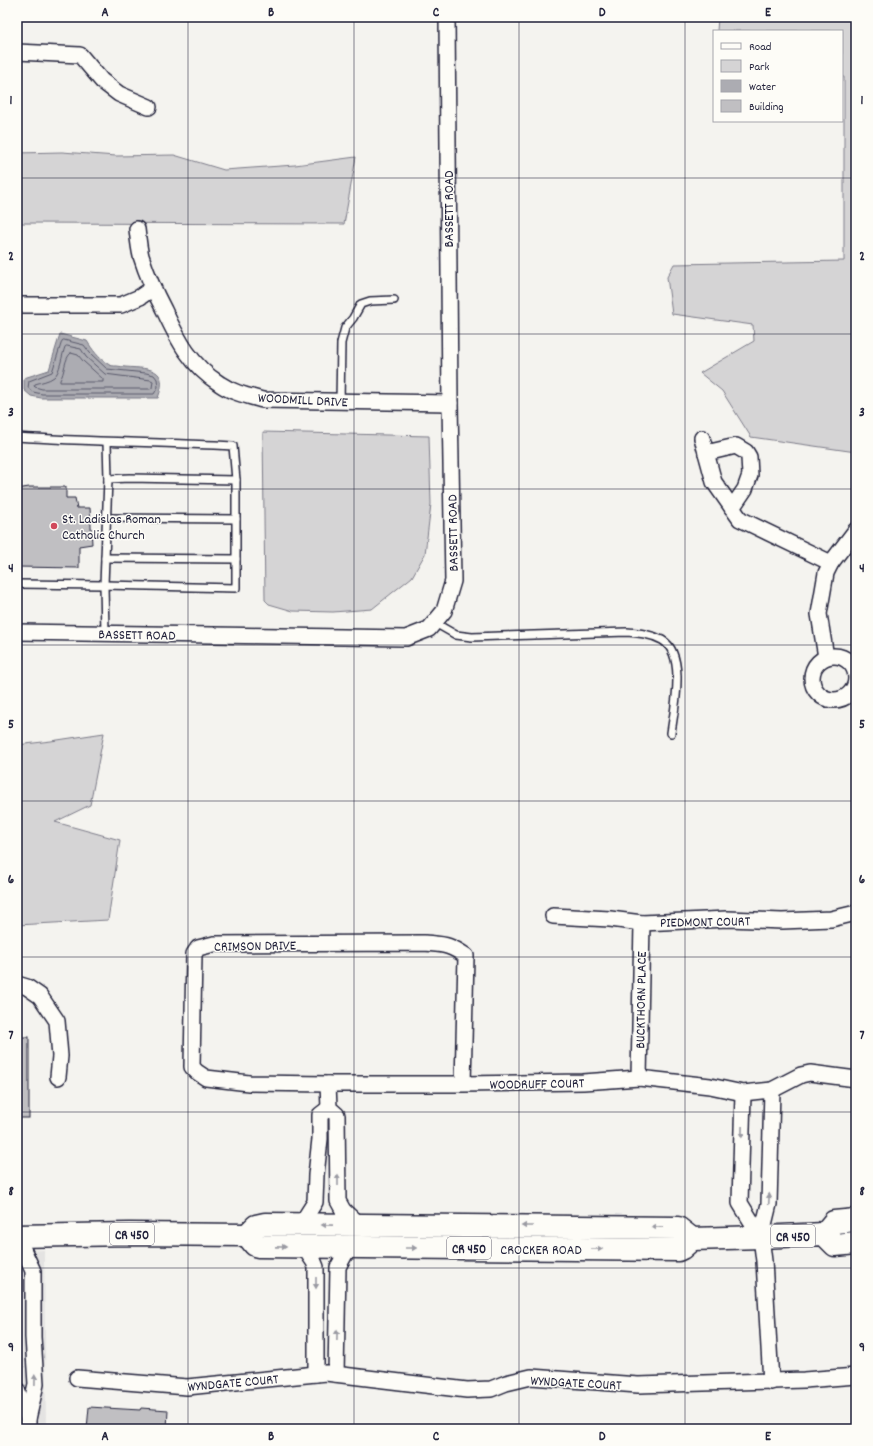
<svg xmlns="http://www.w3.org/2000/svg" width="873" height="1446" font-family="Dekko,sans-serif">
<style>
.built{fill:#e4e3e2}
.green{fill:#d5d4d5;stroke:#7c7b88}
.water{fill:#acacb2;stroke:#757582}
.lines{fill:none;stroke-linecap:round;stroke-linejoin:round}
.shore{stroke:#59596b;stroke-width:1}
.building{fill:#c0bfc2;stroke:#22223b}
.service-casing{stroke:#22223b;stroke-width:10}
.minor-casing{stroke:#22223b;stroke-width:18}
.primary-casing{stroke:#22223b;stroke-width:25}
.service{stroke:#fdfcf7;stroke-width:7}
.minor{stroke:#fdfcf7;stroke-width:15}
.primary{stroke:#fdfcf7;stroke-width:22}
.oneway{fill:#9a9aa2}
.grid{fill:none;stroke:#22223b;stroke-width:1;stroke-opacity:0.55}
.poi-dot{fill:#d1495b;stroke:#fdfcf7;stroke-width:1.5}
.labels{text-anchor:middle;stroke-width:3;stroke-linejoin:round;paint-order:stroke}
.shield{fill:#fdfcf7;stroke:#646373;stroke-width:1}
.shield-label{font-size:13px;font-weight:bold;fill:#22223b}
.street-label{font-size:14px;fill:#22223b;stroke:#fdfcf7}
.poi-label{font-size:14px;fill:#22223b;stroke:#fdfcf7;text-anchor:start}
.neatline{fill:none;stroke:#22223b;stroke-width:1.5}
.grid-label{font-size:13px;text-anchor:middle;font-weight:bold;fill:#22223b}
</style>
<rect width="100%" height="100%" fill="#f4f3ef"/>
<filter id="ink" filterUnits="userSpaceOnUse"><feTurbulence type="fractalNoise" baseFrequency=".025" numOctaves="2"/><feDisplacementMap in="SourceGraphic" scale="8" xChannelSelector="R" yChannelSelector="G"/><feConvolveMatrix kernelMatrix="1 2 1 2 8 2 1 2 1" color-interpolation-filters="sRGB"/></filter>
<g filter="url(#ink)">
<!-- built -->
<polygon class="built" points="44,1250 46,1429 17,1429 17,1251"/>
<!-- green -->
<g class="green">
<polygon points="718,17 856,17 856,322 852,323 856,394 856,452 751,437 722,391 700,373 754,341 753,325 672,314 667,277 674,264 844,261 844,77 842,77 842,31 717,31"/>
<polygon points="62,152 116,156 174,155 224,170 295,165 356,157 344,224 17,223 17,153"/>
<polygon points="263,432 429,436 431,504 425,554 412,577 372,609 333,612 293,611 269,604 265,600"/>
<polygon points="104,733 90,805 55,822 120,840 108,920 17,925 17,745 51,741"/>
</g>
<!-- water -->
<path class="water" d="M60,334L87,341C92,349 99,359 108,364C110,366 114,366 117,366C140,370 172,362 158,398H41L31,396L24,390V378L49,370Z"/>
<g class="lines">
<!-- shore -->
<g class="shore">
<polygon points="64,340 84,345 90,353 107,369 146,373 154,375 157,379 158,387 154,394 42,394 33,392 28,388 29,381 52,372 62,341"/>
<path d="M67,346L81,349L86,357L105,374L151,380L153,381L152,388L150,389H42L35,387L34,386L35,384C41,382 49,381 54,377C60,373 62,354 65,347Z"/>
<path d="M71,353L78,355L83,361L103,379V382H60V380C65,373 64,358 71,353Z"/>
</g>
</g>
<!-- building -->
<g class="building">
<polygon points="29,487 66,487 66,498 75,498 77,508 90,508 92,544 79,546 79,568 17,567 17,489"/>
<rect x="17" y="1037" width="12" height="81"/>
<polygon points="89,1407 140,1410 141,1408 168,1410 167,1429 87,1429"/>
</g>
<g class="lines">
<defs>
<g id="service">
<polyline points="340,402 341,343 345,328 353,318 361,304 370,301 394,300"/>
<path d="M17,437C89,442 161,442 233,446L236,480V588L104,585L105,633"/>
<polyline points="108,479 129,478 236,480"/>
<polyline points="107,518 236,519"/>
<polyline points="105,558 236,559"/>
<polyline points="17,584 104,585 108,479 107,442"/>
<path d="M435,623L456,635L472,637L627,632C639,633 651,634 662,640C687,654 674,710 671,733"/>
</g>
<g id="minor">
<polyline points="17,52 80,55 102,81 119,94 149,107"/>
<path d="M137,229C138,238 139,248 141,256C147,275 155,293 164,310C178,340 191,366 220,384C233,393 248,396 263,400L450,403"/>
<polyline points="17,305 121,305 140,297 153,288"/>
<polyline points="702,438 714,482 740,519 831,563"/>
<polyline points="706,453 736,446 746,452 749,457 750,475 745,489 732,508"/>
<polyline points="17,632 406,638 429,629 444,611 453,581 450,403 447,17"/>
<circle cx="834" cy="678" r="22"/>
<polyline points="826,657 819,614 826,573 831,563 856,530"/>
<polyline points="553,916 610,919 642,923 727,919 782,921 831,919 856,913"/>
<polyline points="17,984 27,987 40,996 57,1021 60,1056 58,1077"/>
<polyline points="639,1078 642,923"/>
<polyline points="328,1084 329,1108 337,1115 338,1201 343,1210 359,1225"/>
<path d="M463,1084L466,956C449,944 445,945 424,943L214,944L198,948L194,954L192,1067L197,1072L206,1078L249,1083L328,1084H463L583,1082L639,1078L710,1086L743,1093L772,1090L801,1075L810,1073L856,1079"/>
<polyline points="743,1093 740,1203 761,1237"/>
<polyline points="301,1224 315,1202 316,1175 320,1139 320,1115 329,1108"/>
<polyline points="17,1236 33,1271 33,1337 36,1384 28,1419 28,1429"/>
<polyline points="304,1247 314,1262 316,1267 316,1374"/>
<polyline points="336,1374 338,1267 349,1247"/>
<polyline points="77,1378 187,1387 326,1373 467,1390 491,1389 506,1383 531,1377 638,1385 804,1380 856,1376"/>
<polyline points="771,1382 764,1261 761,1237 769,1204 772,1090"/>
<polyline points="17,1390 28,1419"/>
</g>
<g id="primary">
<polyline points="824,1234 834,1222 856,1220"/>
<polyline points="247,1235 256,1226 265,1224 678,1228 692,1239 761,1237 824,1234 835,1245 856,1243"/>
<polyline points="247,1235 255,1245 259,1246 678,1250 682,1248 692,1239"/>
<polyline points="17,1236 129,1234 247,1235"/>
</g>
</defs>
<!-- service casing -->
<use href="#service" class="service-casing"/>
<!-- minor casing -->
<use href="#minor" class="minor-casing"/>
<!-- primary casing -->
<use href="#primary" class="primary-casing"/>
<!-- service -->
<use href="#service" class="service"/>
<!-- minor -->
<use href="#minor" class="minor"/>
<!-- primary -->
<use href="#primary" class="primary"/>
</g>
<!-- one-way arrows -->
<defs><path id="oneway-solid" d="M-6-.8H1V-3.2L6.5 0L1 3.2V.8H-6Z"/></defs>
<g class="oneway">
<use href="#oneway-solid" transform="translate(742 1132) rotate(91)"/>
<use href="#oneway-solid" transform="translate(338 1180) rotate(-90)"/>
<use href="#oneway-solid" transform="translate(769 1199) rotate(-87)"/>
<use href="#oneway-solid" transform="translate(327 1225) rotate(-179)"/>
<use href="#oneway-solid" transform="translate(527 1226) rotate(-180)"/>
<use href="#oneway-solid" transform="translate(657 1227) rotate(-179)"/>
<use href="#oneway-solid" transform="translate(281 1247) rotate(1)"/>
<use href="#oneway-solid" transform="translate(411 1248)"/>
<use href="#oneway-solid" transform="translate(597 1249)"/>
<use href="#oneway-solid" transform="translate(316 1283) rotate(90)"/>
<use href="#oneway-solid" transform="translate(337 1335) rotate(-89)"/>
<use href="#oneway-solid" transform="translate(35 1380) rotate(-89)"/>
</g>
</g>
<!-- grid -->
<path class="grid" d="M188,17V1429M354,17V1429M519,17V1429M685,17V1429M17,178H856M17,334H856M17,489H856M17,645H856M17,801H856M17,957H856M17,1112H856M17,1268H856"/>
<!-- markers -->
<circle class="poi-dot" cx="54" cy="526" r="4"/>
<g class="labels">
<!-- shield labels -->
<g class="shield">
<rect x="110" y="1223" width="44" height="22" rx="3"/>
<rect x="771" y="1225" width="44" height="22" rx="3"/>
<rect x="447" y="1237" width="44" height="22" rx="3"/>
</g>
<g class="shield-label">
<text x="132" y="1239">CR 450</text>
<text x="793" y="1241">CR 450</text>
<text x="469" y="1253">CR 450</text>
</g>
<!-- street labels -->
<g class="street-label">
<text transform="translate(448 209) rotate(-90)" y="5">BASSETT ROAD</text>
<text transform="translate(303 399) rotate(3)" y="5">WOODMILL DRIVE</text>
<text transform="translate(452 533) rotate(-91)" y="5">BASSETT ROAD</text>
<text transform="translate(137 634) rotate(1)" y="5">BASSETT ROAD</text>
<text transform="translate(705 921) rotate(-1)" y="5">PIEDMONT COURT</text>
<text transform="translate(255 945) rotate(-1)" y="5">CRIMSON DRIVE</text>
<text transform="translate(640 1000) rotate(-89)" y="5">BUCKTHORN PLACE</text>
<text transform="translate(537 1083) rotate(-1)" y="5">WOODRUFF COURT</text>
<text x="541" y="1254">CROCKER ROAD</text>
<text transform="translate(233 1382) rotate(-5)" y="5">WYNDGATE COURT</text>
<text transform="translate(576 1382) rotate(3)" y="5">WYNDGATE COURT</text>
</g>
<!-- poi labels -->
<g class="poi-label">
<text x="62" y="523">St. Ladislas Roman<tspan x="62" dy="16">Catholic Church</tspan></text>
</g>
</g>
<!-- margin -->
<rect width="873" height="1446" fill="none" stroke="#fdfcf7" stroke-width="44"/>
<!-- legend -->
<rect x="713" y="30" width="130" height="92" fill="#fdfcf7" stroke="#a5a5ac"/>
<rect x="721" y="43" width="20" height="6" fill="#fdfcf7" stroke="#a5a5ac"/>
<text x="749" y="50" font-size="12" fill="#22223b">Road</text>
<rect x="721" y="60" width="20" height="12" fill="#d5d4d5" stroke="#a5a5ac"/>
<text x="749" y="70" font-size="12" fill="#22223b">Park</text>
<rect x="721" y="80" width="20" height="12" fill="#acacb2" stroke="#a5a5ac"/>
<text x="749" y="90" font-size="12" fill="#22223b">Water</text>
<rect x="721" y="100" width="20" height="12" fill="#c0bfc2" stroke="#a5a5ac"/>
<text x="749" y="110" font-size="12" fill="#22223b">Building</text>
<rect x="22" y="22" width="829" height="1402" class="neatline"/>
<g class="grid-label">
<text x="105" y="16">A</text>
<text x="271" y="16">B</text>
<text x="436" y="16">C</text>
<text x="602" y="16">D</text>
<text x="768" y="16">E</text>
<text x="11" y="104">1</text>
<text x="862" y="104">1</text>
<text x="11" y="260">2</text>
<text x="862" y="260">2</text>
<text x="11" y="416">3</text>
<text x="862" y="416">3</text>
<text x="11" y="572">4</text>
<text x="862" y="572">4</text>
<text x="11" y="728">5</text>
<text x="862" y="728">5</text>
<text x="11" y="883">6</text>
<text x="862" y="883">6</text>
<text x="11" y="1039">7</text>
<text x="862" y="1039">7</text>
<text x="11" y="1195">8</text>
<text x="862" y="1195">8</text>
<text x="11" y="1351">9</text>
<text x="862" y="1351">9</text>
<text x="105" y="1440">A</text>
<text x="271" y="1440">B</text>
<text x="436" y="1440">C</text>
<text x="602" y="1440">D</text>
<text x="768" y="1440">E</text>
</g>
</svg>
